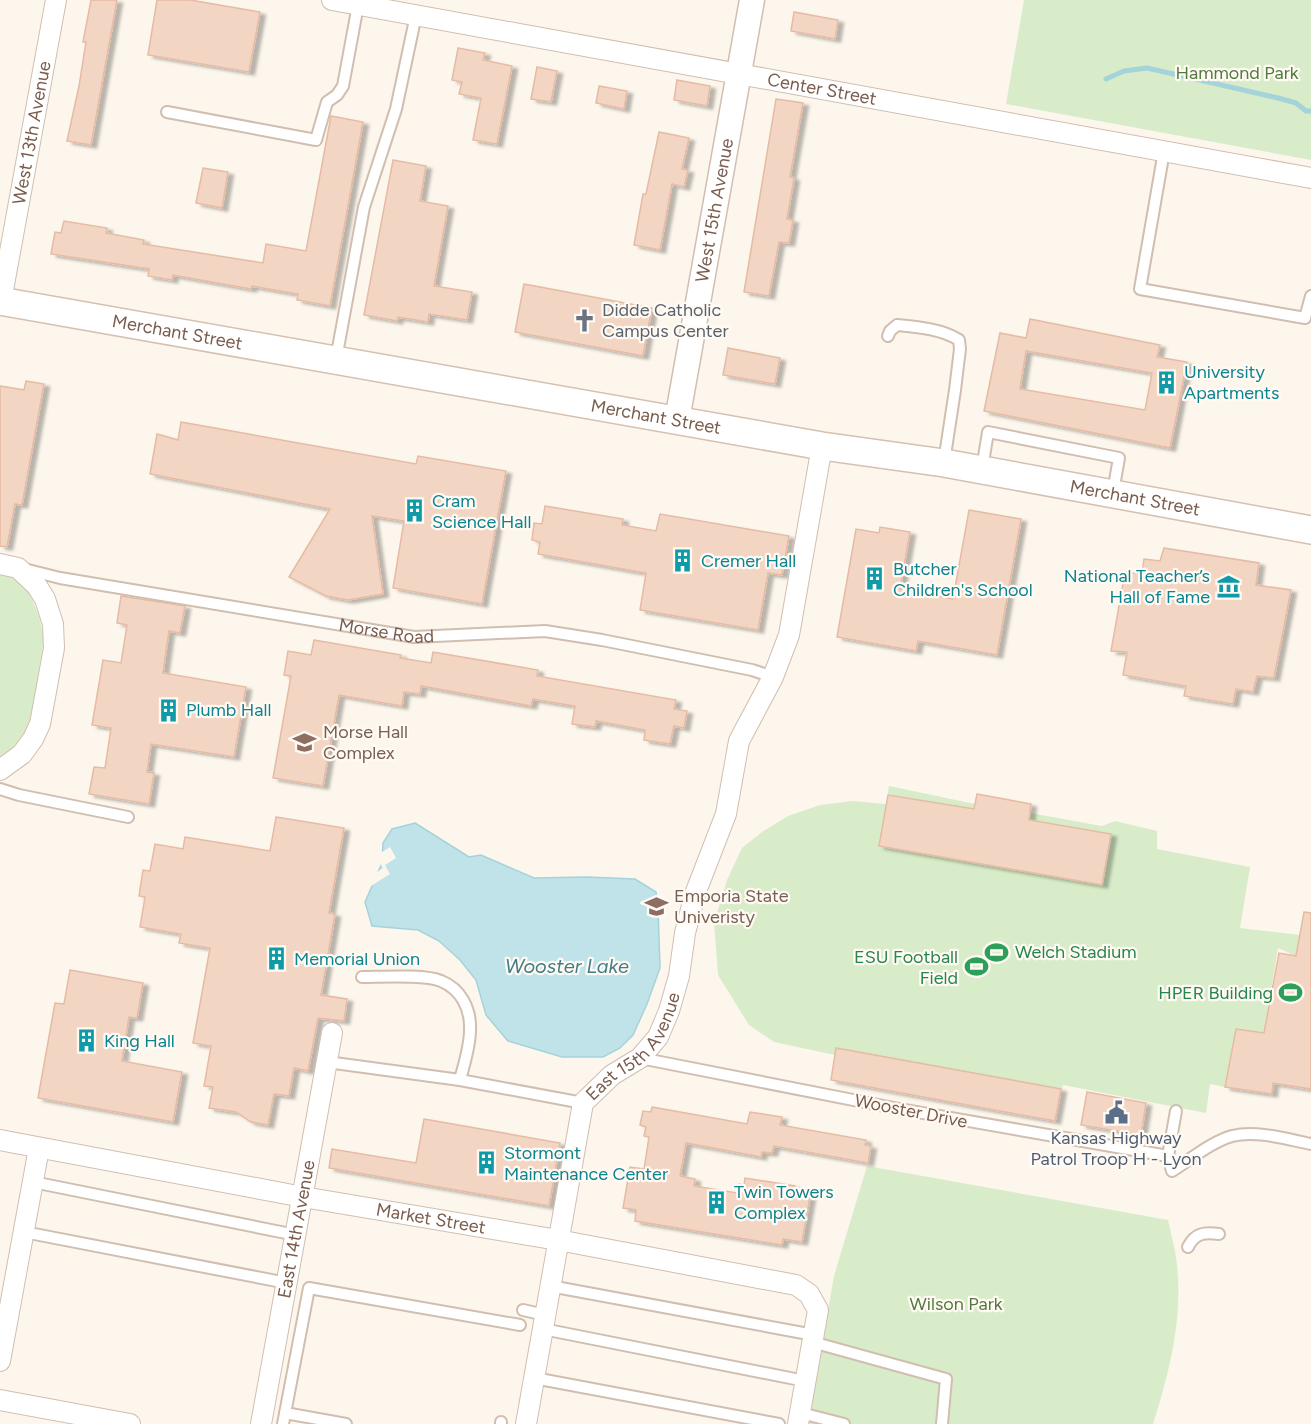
<svg xmlns="http://www.w3.org/2000/svg" width="1311" height="1424" font-family="Figtree,sans-serif">
<style>
.green{fill:#d8ecc9}
.water{fill:#bfe3e8;stroke:#a5d3da;stroke-width:1.5}
.pier{fill:#fdf6ec}
.lines{fill:none;stroke-linecap:round;stroke-linejoin:round}
.stream{stroke:#a5d3da;stroke-width:5}
.building{fill:#f3d5c3;stroke:#e6bba3;stroke-width:1.5;fill-rule:evenodd;filter:url(#shadow)}
.service-casing{stroke:#d1beb0;stroke-width:14}
.minor-casing{stroke:#d1beb0;stroke-width:22}
.tertiary-casing{stroke:#d1beb0;stroke-width:27}
.secondary-casing{stroke:#d6c0b0;stroke-width:30}
.service{stroke:#fff;stroke-width:10}
.minor{stroke:#fff;stroke-width:20}
.tertiary{stroke:#fff;stroke-width:24}
.secondary{stroke:#fff;stroke-width:27}
.labels{text-anchor:middle;stroke-width:4.5;stroke-linejoin:round;paint-order:stroke}
.park-label{font-size:18px;fill:#537a41;stroke:#fffaf3}
.street-label{font-size:18px;fill:#7a5c4d;stroke:#fffaf3}
.worship-label{font-size:18px;fill:#5b616d;stroke:#fffaf3;text-anchor:start}
.culture-label{font-size:18px;fill:#0d838f;stroke:#fffaf3;text-anchor:start}
.education-label{font-size:18px;fill:#785e54;stroke:#fffaf3;text-anchor:start}
.leisure-label{font-size:18px;fill:#27864d;stroke:#fffaf3;text-anchor:end}
.service-label{font-size:18px;fill:#4e5e75;stroke:#fffaf3}
.water-label{font-size:20px;font-style:italic;fill:#437c86;stroke:#fffaf3}
</style>
<defs>
<filter id="shadow"><feDropShadow dx="5.5" dy="3" stdDeviation="1.5" flood-color="#0004"/></filter>
</defs>
<rect width="100%" height="100%" fill="#fdf6ec"/>
<!-- green -->
<g class="green">
<polygon points="1024,0 1311,0 1311,160 1006,104"/>
<polygon points="0,575 11,577 28,590 39,616 44,638 32,716 21,739 0,759"/>
<polygon points="889,786 975,804 977,794 1031,804 1030,813 1102,826 1115,821 1157,831 1157,849 1250,867 1240,928 1300,935 1296,956 1278,948 1264,1033 1236,1030 1225,1087 1210,1084 1206,1113 1063,1085 1055,1121 831,1080 835,1055 774,1042 749,1025 718,975 714,923 727,880 742,848 762,832 788,816 820,805 853,801 886,804"/>
<path d="M867,1166L1168,1220C1171,1235 1176,1251 1177,1266C1183,1320 1169,1373 1153,1424H808L834,1276Z"/>
</g>
<!-- water -->
<polygon class="water" points="415,823 469,857 481,855 534,878 587,877 635,879 656,892 658,907 660,968 647,1004 633,1035 620,1048 603,1057 562,1057 508,1041 486,1015 476,980 460,960 439,941 418,930 372,926 365,902 382,863 383,843 392,829"/>
<!-- pier -->
<polygon class="pier" points="390,847 396,858 385,865 390,874 368,888 374,874 383,868 379,862 379,854"/>
<g class="lines">
<!-- stream -->
<polyline class="stream" points="1106,79 1124,71 1147,68 1278,98 1296,103 1306,111 1311,111"/>
</g>
<!-- building -->
<g class="building">
<polygon points="91,0 117,0 91,145 67,141 79,86 86,42 83,42"/>
<polygon points="157,0 190,0 260,12 249,72 148,55"/>
<polygon points="794,12 838,20 835,39 791,31"/>
<polygon points="458,48 485,53 483,60 512,66 497,144 473,140 481,98 459,94 462,82 452,80"/>
<polygon points="537,67 557,71 551,102 531,99"/>
<polygon points="677,80 710,86 707,106 674,100"/>
<polygon points="599,86 627,91 624,109 596,103"/>
<polygon points="776,99 803,103 790,177 794,178 787,219 793,220 789,243 779,242 769,296 744,292"/>
<polygon points="331,116 363,122 330,306 297,300 298,294 252,286 251,289 173,275 172,280 148,276 149,269 51,254 55,232 61,233 64,221 107,228 106,233 144,240 143,244 263,263 266,244 306,251"/>
<polygon points="659,132 689,138 682,169 688,170 684,187 672,184 660,250 634,245 643,194 646,194"/>
<polygon points="393,160 426,166 420,201 448,206 434,286 472,292 467,320 429,314 428,322 398,317 397,321 364,315"/>
<polygon points="203,168 228,172 222,208 196,203"/>
<polygon points="524,284 652,308 643,356 515,332"/>
<path d="M1030,319L1160,345L1157,357L1187,362L1170,448L984,411L1000,333L1026,338ZM1026,351L1152,373L1145,410L1020,389Z"/>
<polygon points="728,348 780,358 775,384 723,375"/>
<polygon points="26,381 44,384 22,505 15,504 7,547 0,546 0,386 24,390"/>
<polygon points="181,422 416,464 418,456 506,471 482,604 393,588 404,521 372,516 383,594 348,600 326,596 289,577 330,509 150,474 157,434 178,440"/>
<polygon points="545,506 623,519 622,525 656,531 660,514 789,536 782,575 768,573 758,630 640,610 646,573 538,554 540,542 532,540 534,523 542,524"/>
<polygon points="969,510 1021,519 997,655 918,641 916,651 837,637 856,529 879,533 880,527 910,532 900,589 953,599"/>
<polygon points="1164,548 1259,563 1256,585 1291,590 1274,678 1257,676 1253,692 1236,689 1233,704 1184,696 1186,686 1123,675 1127,652 1111,651 1125,572 1142,574 1144,559 1160,561"/>
<polygon points="121,596 185,606 180,633 169,631 163,673 246,687 234,757 151,744 147,772 154,773 149,804 89,794 94,767 105,768 111,728 92,725 103,660 121,663 127,625 117,623"/>
<polygon points="314,640 401,655 400,658 431,663 433,652 538,670 537,676 676,700 674,709 687,711 684,728 674,726 670,744 644,740 645,730 596,721 595,727 572,724 575,706 533,699 531,706 421,686 420,694 404,692 402,706 339,695 323,786 273,778 291,676 284,675 288,651 311,655"/>
<polygon points="977,794 1031,804 1029,820 1111,834 1102,885 879,846 888,795 974,809"/>
<polygon points="276,817 344,828 329,913 335,914 321,995 347,999 344,1021 318,1018 308,1071 294,1068 289,1096 274,1094 268,1125 251,1122 236,1112 209,1108 213,1087 204,1086 211,1046 193,1043 210,948 179,943 181,934 140,927 145,897 139,896 143,870 150,871 155,844 183,849 185,837 270,851"/>
<polygon points="1304,912 1311,913 1311,1089 1273,1083 1272,1094 1225,1087 1236,1029 1264,1033 1279,953 1296,956"/>
<polygon points="70,970 143,983 137,1018 129,1017 122,1061 182,1072 173,1122 38,1098 55,1003 64,1004"/>
<polygon points="836,1048 1061,1089 1055,1121 831,1080"/>
<polygon points="1087,1092 1146,1103 1141,1135 1081,1125"/>
<polygon points="652,1107 747,1124 750,1112 782,1117 780,1125 866,1140 865,1145 871,1146 868,1163 774,1146 772,1153 762,1152 761,1157 686,1143 680,1176 695,1179 694,1186 737,1193 739,1184 744,1185 745,1178 795,1186 794,1194 810,1197 802,1242 783,1239 782,1245 635,1221 636,1210 623,1208 630,1167 644,1169 649,1137 644,1136 646,1127 640,1125 643,1111 651,1112"/>
<polygon points="424,1119 560,1143 549,1206 329,1168 332,1149 416,1163"/>
</g>
<g class="lines">
<defs>
<g id="service">
<polyline points="167,112 316,140 327,102 337,95 343,86 358,5"/>
<polyline points="1164,151 1140,289 1305,318 1311,296"/>
<path d="M888,336L890,331L897,325C917,327 942,329 959,340L960,349L955,390L944,462"/>
<polyline points="336,359 364,207 396,109 416,15"/>
<polyline points="982,469 988,432 1119,458 1113,492"/>
<path id="s1" d="M24,569L60,578L414,637L545,631L602,640L752,670L773,677"/>
<polyline points="0,789 19,795 128,817"/>
<path d="M362,977C380,977 425,974 441,981C461,989 471,1009 470,1030C470,1047 464,1064 460,1080L583,1103"/>
<path d="M640,1058L894,1108L1168,1156L1172,1171C1190,1160 1211,1142 1232,1136C1257,1130 1286,1139 1311,1144"/>
<polyline points="327,1062 460,1080"/>
<polyline points="1168,1156 1176,1111"/>
<polyline points="33,1182 296,1235"/>
<polyline points="24,1232 287,1283"/>
<path d="M1188,1247C1195,1233 1204,1232 1219,1234"/>
<polyline points="550,1286 814,1335"/>
<polyline points="523,1310 545,1315"/>
<polyline points="543,1329 805,1381"/>
<polyline points="812,1342 946,1379 942,1424"/>
<polyline points="534,1378 779,1424"/>
<polyline points="285,1413 346,1424"/>
<polyline points="801,1413 844,1424"/>
<polyline points="283,1424 309,1288 520,1325"/>
<polyline points="501,1424 501,1422"/>
</g>
<g id="minor">
<path id="s2" d="M332,0L1311,178"/>
<path id="s3" d="M1,301L56,0"/>
<polyline points="0,564 18,568 37,586 45,599 53,624 54,648 40,724 33,739 22,754 0,770"/>
<path id="s4" d="M0,1140L303,1197L558,1240L796,1285L809,1294L818,1310L798,1424"/>
<polyline points="0,1361 39,1148"/>
<polyline points="0,1400 130,1424"/>
<path id="s5" d="M261,1424L332,1033"/>
<path id="s6" d="M526,1424L583,1103L612,1075L640,1058L658,1037L669,1011L679,976L685,933L695,894L726,814L739,741L773,677L789,635L822,446"/>
</g>
<g id="tertiary">
<path id="s7" d="M677,420L752,0"/>
</g>
<g id="secondary">
<path id="s8" d="M0,301L822,446L944,463L1311,530"/>
</g>
</defs>
<!-- service casing -->
<use href="#service" class="service-casing"/>
<!-- minor casing -->
<use href="#minor" class="minor-casing"/>
<!-- tertiary casing -->
<use href="#tertiary" class="tertiary-casing"/>
<!-- secondary casing -->
<use href="#secondary" class="secondary-casing"/>
<!-- service -->
<use href="#service" class="service"/>
<!-- minor -->
<use href="#minor" class="minor"/>
<!-- tertiary -->
<use href="#tertiary" class="tertiary"/>
<!-- secondary -->
<use href="#secondary" class="secondary"/>
</g>
<!-- icons -->
<defs>
<symbol id="church-bare" viewBox="-9 -9 18 18"><path d="M-1.2-6h2.4v3.5h3.3v2.4h-3.3V6h-2.4V-.1h-3.3v-2.4h3.3Z" fill="#6b7280" stroke="#fffaf3" stroke-width="2.5" paint-order="stroke"/></symbol>
<symbol id="building-bare" viewBox="-9 -9 18 18"><path d="M-4-6H4V6H1V3H-1V6H-4ZM-2.5-4.3h1.7v1.8h-1.7ZM.8-4.3h1.7v1.8H.8ZM-2.5-1h1.7V.8h-1.7ZM.8-1h1.7V.8H.8Z" fill="#0f9aa8" stroke="#fffaf3" stroke-width="2.5" paint-order="stroke"/></symbol>
<symbol id="museum-bare" viewBox="-9 -9 18 18"><path d="M0-6L6-3V-2H-6V-3ZM-5-1h2V3h-2ZM-1-1h2V3h-2ZM3-1h2V3H3ZM-6 4H6V6H-6Z" fill="#0f9aa8" stroke="#fffaf3" stroke-width="2.5" paint-order="stroke"/></symbol>
<symbol id="university-bare" viewBox="-9 -9 18 18"><path d="M0-5L7-2L0 1L-7-2ZM-4 1L0 2.5L4 1V4Q0 6-4 4Z" fill="#8d6e63" stroke="#fffaf3" stroke-width="2.5" paint-order="stroke"/></symbol>
<symbol id="stadium-bare" viewBox="-9 -9 18 18"><path d="M0-5a6.5 5 0 1 0 0 10a6.5 5 0 1 0 0-10ZM-3.5-1.8h7v3.6h-7Z" fill="#2e9e5b" stroke="#fffaf3" stroke-width="2.5" paint-order="stroke"/></symbol>
<symbol id="civic-bare" viewBox="-9 -9 18 18"><path d="M-.6-6.5H3V-4.5H.6V-3L4-1V1h2V6H-6V1h2V-1L-.6-3ZM-1.2 2.5V6h2.4V2.5Z" fill="#5c6f8a" stroke="#fffaf3" stroke-width="2.5" paint-order="stroke"/></symbol>
</defs>
<g fill-rule="evenodd">
<use href="#church-bare" x="568" y="304" width="33" height="33"/>
<use href="#building-bare" x="1150" y="366" width="33" height="33"/>
<use href="#building-bare" x="398" y="494" width="33" height="33"/>
<use href="#building-bare" x="666" y="544" width="33" height="33"/>
<use href="#building-bare" x="858" y="562" width="33" height="33"/>
<use href="#museum-bare" x="1212" y="570" width="33" height="33"/>
<use href="#building-bare" x="152" y="694" width="33" height="33"/>
<use href="#university-bare" x="288" y="726" width="33" height="33"/>
<use href="#university-bare" x="640" y="890" width="33" height="33"/>
<use href="#stadium-bare" x="980" y="936" width="33" height="33"/>
<use href="#building-bare" x="260" y="942" width="33" height="33"/>
<use href="#stadium-bare" x="960" y="950" width="33" height="33"/>
<use href="#stadium-bare" x="1274" y="976" width="33" height="33"/>
<use href="#building-bare" x="70" y="1024" width="33" height="33"/>
<use href="#civic-bare" x="1100" y="1096" width="33" height="33"/>
<use href="#building-bare" x="470" y="1146" width="33" height="33"/>
<use href="#building-bare" x="700" y="1186" width="33" height="33"/>
</g>
<g class="labels">
<!-- park labels -->
<g class="park-label">
<text x="1237" y="79">Hammond Park</text>
<text x="956" y="1310">Wilson Park</text>
</g>
<!-- street labels -->
<g class="street-label">
<text dy="6" stroke="none"><textPath href="#s2" startOffset="498">Center Street</textPath></text>
<text dy="6" stroke="none"><textPath href="#s3" startOffset="171">West 13th Avenue</textPath></text>
<text dy="6" stroke="none"><textPath href="#s7" startOffset="213">West 15th Avenue</textPath></text>
<text dy="6" stroke="none"><textPath href="#s8" startOffset="180">Merchant Street</textPath></text>
<text dy="6" stroke="none"><textPath href="#s8" startOffset="666">Merchant Street</textPath></text>
<text dy="6" stroke="none"><textPath href="#s8" startOffset="1152">Merchant Street</textPath></text>
<text dy="6" stroke="none"><textPath href="#s1" startOffset="368">Morse Road</textPath></text>
<text dy="6" stroke="none"><textPath href="#s6" startOffset="404">East 15th Avenue</textPath></text>
<text transform="translate(911 1111) rotate(11)" y="6">Wooster Drive</text>
<text dy="6" stroke="none"><textPath href="#s4" startOffset="438">Market Street</textPath></text>
<text dy="6" stroke="none"><textPath href="#s5" startOffset="198">East 14th Avenue</textPath></text>
</g>
<!-- worship labels -->
<g class="worship-label">
<text x="602" y="316">Didde Catholic<tspan x="602" dy="21">Campus Center</tspan></text>
</g>
<!-- culture labels -->
<g class="culture-label">
<text x="1184" y="378">University<tspan x="1184" dy="21">Apartments</tspan></text>
<text x="432" y="507">Cram<tspan x="432" dy="21">Science Hall</tspan></text>
<text x="701" y="567">Cremer Hall</text>
<text x="893" y="575">Butcher<tspan x="893" dy="21">Children's School</tspan></text>
<text x="1210" y="582" text-anchor="end">National Teacher’s<tspan x="1210" dy="21">Hall of Fame</tspan></text>
<text x="186" y="716">Plumb Hall</text>
<text x="294" y="965">Memorial Union</text>
<text x="104" y="1047">King Hall</text>
<text x="504" y="1159">Stormont<tspan x="504" dy="21">Maintenance Center</tspan></text>
<text x="734" y="1198">Twin Towers<tspan x="734" dy="21">Complex</tspan></text>
</g>
<!-- education labels -->
<g class="education-label">
<text x="323" y="738">Morse Hall<tspan x="323" dy="21">Complex</tspan></text>
<text x="674" y="902">Emporia State<tspan x="674" dy="21">Univeristy</tspan></text>
</g>
<!-- leisure labels -->
<g class="leisure-label">
<text x="1015" y="958" text-anchor="start">Welch Stadium</text>
<text x="958" y="963">ESU Football<tspan x="958" dy="21">Field</tspan></text>
<text x="1273" y="999">HPER Building</text>
</g>
<!-- service labels -->
<g class="service-label">
<text x="1116" y="1144">Kansas Highway<tspan x="1116" dy="21">Patrol Troop H - Lyon</tspan></text>
</g>
<!-- water labels -->
<g class="water-label">
<text x="567" y="973">Wooster Lake</text>
</g>
</g>
</svg>
